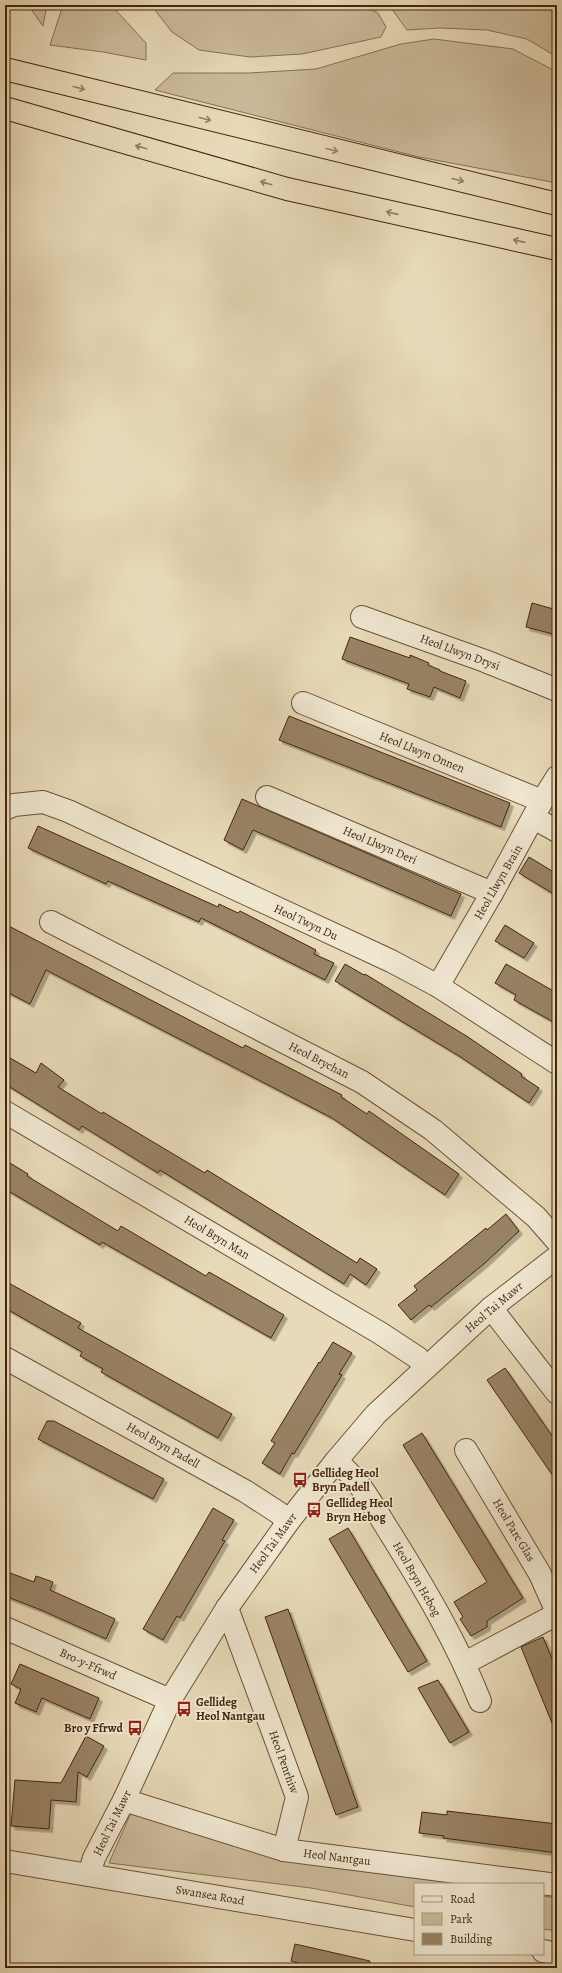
<svg xmlns="http://www.w3.org/2000/svg" width="562" height="1973" font-family="Alegreya,serif">
<style>
.green{fill:#ccbb9b;stroke:#887054}
.building{fill:#998365;stroke:#43250c;filter:url(#shadow)}
.lines{fill:none;stroke-linecap:round;stroke-linejoin:round}
.minor-casing{stroke:#6c5237;stroke-width:24}
.tertiary-casing{stroke:#6c5237;stroke-width:24}
.trunk-casing{stroke:#43250c;stroke-width:24}
.minor{stroke:#f0e7d1;stroke-width:22}
.tertiary{stroke:#f0e7d1;stroke-width:22}
.trunk{stroke:#e8dab8;stroke-width:22}
.oneway{stroke:#968062}
.labels{text-anchor:middle;stroke-width:4;stroke-linejoin:round;paint-order:stroke}
.street-label{font-size:12px;fill:#43250c;stroke:#f0e7d1}
.poi-label{font-size:12px;font-weight:bold;fill:#43250c;stroke:#f0e7d1;text-anchor:start}
</style>
<defs>
<filter id="shadow"><feDropShadow dx="3.5" dy="3.5" stdDeviation="0" flood-color="#0004"/></filter>
</defs>
<rect width="100%" height="100%" fill="#e8dab8"/>
<filter id="stains"><feTurbulence type="fractalNoise" baseFrequency=".005" numOctaves="4"/><feColorMatrix values="0 0 0 0 .2 0 0 0 0 .09 0 0 0 0 .02 0 0 0 .5 -.17"/></filter>
<radialGradient id="worn" r=".72"><stop offset=".6" stop-color="#630" stop-opacity="0"/><stop offset="1" stop-color="#630" stop-opacity=".3"/></radialGradient>
<!-- green -->
<g class="green">
<polygon points="28,5 47,5 43,26"/>
<polygon points="63,5 111,5 146,43 146,60 103,52 50,45"/>
<polygon points="151,5 331,5 368,8 378,13 386,27 381,37 302,54 250,57 199,50 172,32"/>
<polygon points="386,5 557,5 557,57 527,39 487,30 440,28 407,30 392,9"/>
<polygon points="434,39 513,49 557,72 557,183 419,157 155,90 173,73 249,73 316,69 401,44"/>
<polygon points="131,1813 298,1860 460,1884 415,1884 415,1907 311,1888 109,1863"/>
<polygon points="543,1896 557,1898 557,1931 543,1929"/>
</g>
<!-- building -->
<g class="building">
<polygon points="532,603 557,610 557,635 526,627"/>
<polygon points="350,637 410,658 410,655 429,663 428,665 440,670 440,671 466,681 460,698 434,687 430,697 407,689 409,684 342,659"/>
<polygon points="289,716 510,803 501,827 279,740"/>
<polygon points="242,799 461,894 451,916 253,830 243,850 224,840"/>
<polygon points="38,826 218,907 219,904 238,913 240,911 316,950 314,954 334,963 325,980 201,918 199,922 108,881 106,884 28,848"/>
<polygon points="529,857 557,874 557,896 519,873"/>
<polygon points="5,924 243,1048 245,1045 342,1095 341,1097 367,1114 369,1111 459,1174 445,1195 332,1118 46,970 30,1004 5,991"/>
<polygon points="505,925 534,943 524,958 495,941"/>
<polygon points="345,964 364,975 365,974 468,1037 522,1074 521,1076 539,1088 529,1103 459,1056 335,981"/>
<polygon points="506,964 557,993 557,1024 514,1000 516,995 495,983"/>
<polygon points="5,1055 36,1073 41,1063 64,1080 58,1087 102,1114 103,1112 205,1173 207,1170 357,1263 360,1258 377,1269 366,1285 350,1274 344,1284 160,1170 158,1173 82,1126 79,1130 5,1084"/>
<polygon points="5,1160 28,1174 27,1176 118,1231 121,1226 206,1276 209,1272 284,1315 271,1338 102,1242 100,1245 5,1189"/>
<polygon points="506,1214 519,1231 485,1263 431,1307 429,1305 411,1320 398,1305 417,1290 414,1286 486,1228 487,1230"/>
<polygon points="5,1281 81,1323 78,1328 232,1414 218,1438 101,1372 103,1369 80,1356 82,1352 5,1308"/>
<polygon points="333,1342 352,1353 339,1374 342,1375 294,1454 292,1453 280,1474 262,1463 275,1443 271,1441 319,1362 320,1363"/>
<polygon points="505,1368 557,1443 557,1482 487,1380"/>
<polygon points="47,1421 54,1421 164,1479 153,1499 38,1439"/>
<polygon points="422,1433 523,1598 487,1621 487,1627 471,1636 460,1619 463,1617 454,1602 487,1582 403,1445"/>
<polygon points="213,1508 234,1520 222,1540 225,1541 180,1618 177,1616 163,1640 143,1629"/>
<polygon points="348,1528 427,1661 408,1672 329,1539"/>
<polygon points="5,1571 34,1582 36,1576 53,1582 50,1590 115,1619 106,1639 41,1610 5,1596"/>
<polygon points="288,1609 358,1807 336,1815 265,1617"/>
<polygon points="543,1637 557,1671 556,1733 521,1647"/>
<polygon points="20,1664 99,1698 90,1719 42,1698 36,1712 15,1703 21,1689 11,1684"/>
<polygon points="438,1680 469,1732 450,1743 418,1688"/>
<polygon points="86,1736 104,1746 87,1777 78,1772 76,1802 51,1800 49,1829 11,1826 15,1780 61,1783"/>
<polygon points="447,1811 557,1824 557,1853 443,1838 444,1836 419,1833 422,1812 447,1815"/>
<polygon points="295,1944 370,1961 369,1968 301,1968 302,1964 291,1961"/>
</g>
<g class="lines">
<defs>
<g id="minor">
<polyline points="362,617 485,661 557,690"/>
<polyline points="303,703 542,801"/>
<polyline points="267,797 492,893"/>
<polyline points="5,809 14,805 43,802 68,811 391,961 438,986 557,1063"/>
<polyline points="534,818 557,831"/>
<polyline points="51,922 362,1082 433,1130 536,1217 557,1241"/>
<polyline points="438,986 492,893 542,801 557,777"/>
<polyline points="5,1112 380,1333 418,1358 425,1368"/>
<polyline points="491,1308 557,1393"/>
<polyline points="5,1358 245,1491 279,1513 288,1522"/>
<polyline points="466,1450 540,1574 557,1612"/>
<path d="M336,1461C362,1482 374,1508 392,1536C425,1589 457,1643 480,1701"/>
<polyline points="227,1608 297,1797 284,1850"/>
<polyline points="5,1628 170,1700"/>
<polyline points="465,1663 557,1614"/>
<polyline points="124,1800 284,1850 557,1885"/>
<polyline points="89,1875 94,1858 124,1800 170,1700 227,1608 288,1522 336,1461 376,1414 491,1308 557,1257"/>
</g>
<g id="tertiary">
<polyline points="5,1861 415,1930"/>
<polyline points="543,1951 557,1954"/>
</g>
<g id="trunk">
<polyline points="5,69 557,204"/>
<polyline points="5,108 287,189 557,249"/>
</g>
</defs>
<!-- minor casing -->
<use href="#minor" class="minor-casing"/>
<!-- tertiary casing -->
<use href="#tertiary" class="tertiary-casing"/>
<!-- trunk casing -->
<use href="#trunk" class="trunk-casing"/>
<!-- minor -->
<use href="#minor" class="minor"/>
<!-- tertiary -->
<use href="#tertiary" class="tertiary"/>
<!-- trunk -->
<use href="#trunk" class="trunk"/>
</g>
<!-- one-way arrows -->
<defs><path id="oneway-shaft" d="M-6 0H5M1.5-3L5.5 0L1.5 3" fill="none" stroke-width="1.6" stroke-linecap="round" stroke-linejoin="round"/></defs>
<g class="oneway">
<use href="#oneway-shaft" transform="translate(79 88) rotate(14)"/>
<use href="#oneway-shaft" transform="translate(205 119) rotate(14)"/>
<use href="#oneway-shaft" transform="translate(141 147) rotate(-164)"/>
<use href="#oneway-shaft" transform="translate(332 150) rotate(14)"/>
<use href="#oneway-shaft" transform="translate(458 180) rotate(14)"/>
<use href="#oneway-shaft" transform="translate(266 183) rotate(-164)"/>
<use href="#oneway-shaft" transform="translate(392 213) rotate(-167)"/>
<use href="#oneway-shaft" transform="translate(519 241) rotate(-167)"/>
</g>
<!-- icons -->
<defs>
<symbol id="bus-bare" viewBox="-9 -9 18 18"><path d="M-5-6H5V4H4V6H2V4H-2V6H-4V4H-5ZM-3.5-4V0h7V-4ZM-3.5 1.2v1.5H-2V1.2ZM2 1.2v1.5H3.5V1.2Z" fill="#8f2418" stroke="#f0e7d1" stroke-width="2.5" paint-order="stroke"/></symbol>
</defs>
<g fill-rule="evenodd">
<use href="#bus-bare" x="289" y="1469" width="22" height="22"/>
<use href="#bus-bare" x="303" y="1499" width="22" height="22"/>
<use href="#bus-bare" x="173" y="1698" width="22" height="22"/>
<use href="#bus-bare" x="124" y="1717" width="22" height="22"/>
</g>
<g class="labels">
<!-- street labels -->
<g class="street-label">
<text transform="translate(460 652) rotate(20)" y="4">Heol Llwyn Drysi</text>
<text transform="translate(422 752) rotate(22)" y="4">Heol Llwyn Onnen</text>
<text transform="translate(380 845) rotate(23)" y="4">Heol Llwyn Deri</text>
<text transform="translate(498 882) rotate(-60)" y="4">Heol Llwyn Brain</text>
<text transform="translate(306 922) rotate(25)" y="4">Heol Twyn Du</text>
<text transform="translate(319 1060) rotate(27)" y="4">Heol Brychan</text>
<text transform="translate(217 1237) rotate(31)" y="4">Heol Bryn Man</text>
<text transform="translate(494 1307) rotate(-40)" y="4">Heol Tai Mawr</text>
<text transform="translate(163 1445) rotate(29)" y="4">Heol Bryn Padell</text>
<text transform="translate(514 1530) rotate(59)" y="4">Heol Parc Glas</text>
<text transform="translate(273 1543) rotate(-54)" y="4">Heol Tai Mawr</text>
<text transform="translate(417 1579) rotate(60)" y="4">Heol Bryn Hebog</text>
<text transform="translate(88 1664) rotate(24)" y="4">Bro-y-Ffrwd</text>
<text transform="translate(284 1762) rotate(70)" y="4">Heol Penrhiw</text>
<text transform="translate(112 1823) rotate(-64)" y="4">Heol Tai Mawr</text>
<text transform="translate(337 1857) rotate(7)" y="4">Heol Nantgau</text>
<text transform="translate(210 1895) rotate(10)" y="4">Swansea Road</text>
</g>
<!-- poi labels -->
<g class="poi-label">
<text x="312" y="1477">Gellideg Heol<tspan x="312" dy="14">Bryn Padell</tspan></text>
<text x="326" y="1507">Gellideg Heol<tspan x="326" dy="14">Bryn Hebog</tspan></text>
<text x="196" y="1706">Gellideg<tspan x="196" dy="14">Heol Nantgau</tspan></text>
<text x="123" y="1732" text-anchor="end">Bro y Ffrwd</text>
</g>
</g>
<!-- margin -->
<rect width="562" height="1973" fill="none" stroke="#e8dab8" stroke-width="20"/>
<rect x="6" y="6" width="550" height="1961" fill="none" stroke="#43250c" stroke-width="2"/>
<rect x="10" y="10" width="542" height="1953" fill="none" stroke="#43250c"/>
<!-- legend -->
<rect x="414" y="1883" width="130" height="72" fill="#f0e7d1" stroke="#ab9982"/>
<rect x="422" y="1896" width="20" height="6" fill="#f0e7d1" stroke="#ab9982"/>
<text x="450" y="1903" font-size="12" fill="#43250c">Road</text>
<rect x="422" y="1913" width="20" height="12" fill="#ccbb9b" stroke="#ab9982"/>
<text x="450" y="1923" font-size="12" fill="#43250c">Park</text>
<rect x="422" y="1933" width="20" height="12" fill="#998365" stroke="#ab9982"/>
<text x="450" y="1943" font-size="12" fill="#43250c">Building</text>
<rect width="100%" height="100%" filter="url(#stains)"/>
<rect width="100%" height="100%" fill="url(#worn)"/>
</svg>
